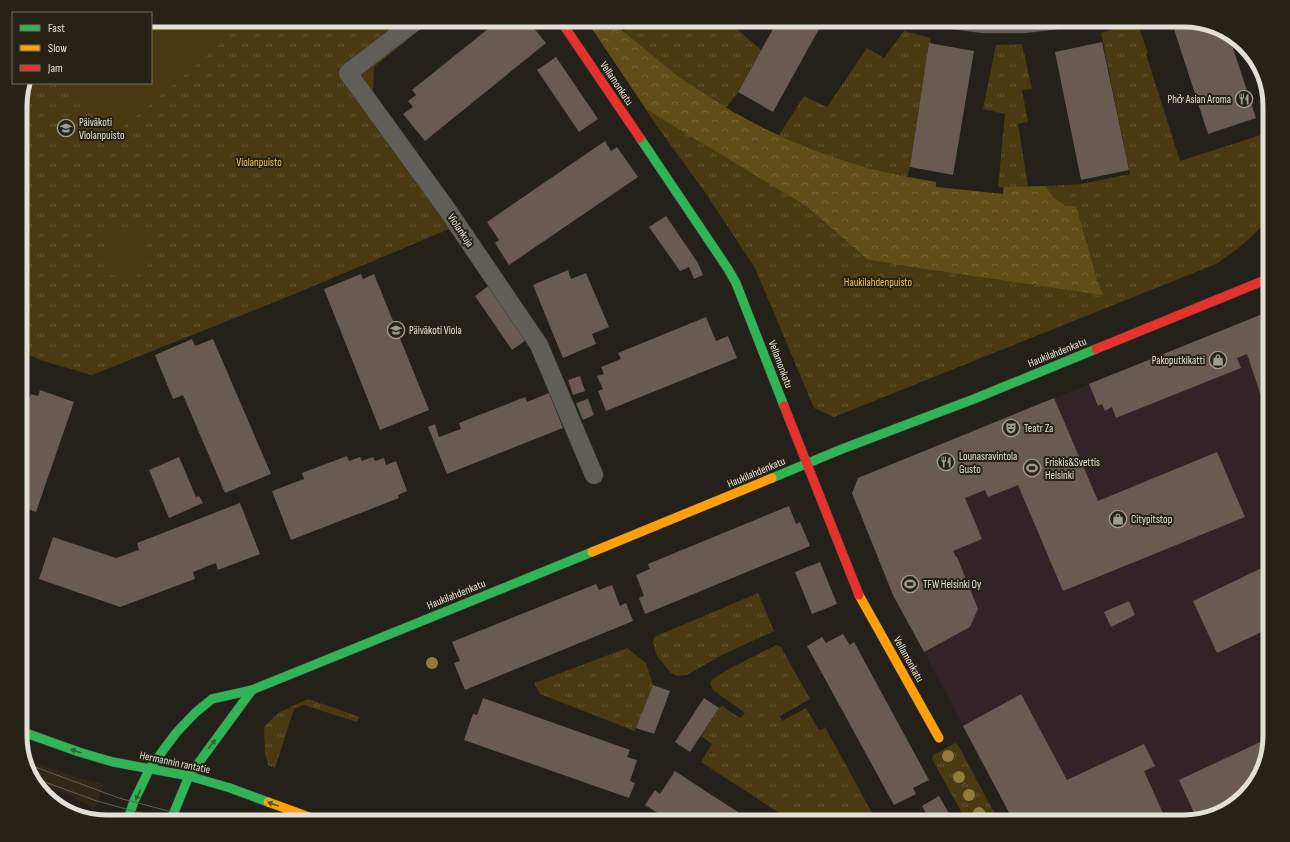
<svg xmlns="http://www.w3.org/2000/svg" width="1290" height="842" font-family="'Sofia Sans Condensed',sans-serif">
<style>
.commercial{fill:#332329}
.built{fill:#302918}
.grass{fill:url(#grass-tufts)}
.forest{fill:url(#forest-crowns)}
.garden{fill:#493a11}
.building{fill:#695b51}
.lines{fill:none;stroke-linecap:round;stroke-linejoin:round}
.street-casing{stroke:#3f3d38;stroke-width:19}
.fast-casing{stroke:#3f3d38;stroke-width:10}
.slow-casing{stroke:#3f3d38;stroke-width:10}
.jam-casing{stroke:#3f3d38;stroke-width:10}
.street{stroke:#605e59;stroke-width:18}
.fast{stroke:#30b455;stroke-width:9}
.slow{stroke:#ff9f0a;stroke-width:9}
.jam{stroke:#e5322d;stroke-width:9}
.tram{stroke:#62605b;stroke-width:1}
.tree{fill:#927a3d}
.oneway{fill:#2b6432}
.labels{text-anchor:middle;stroke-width:4;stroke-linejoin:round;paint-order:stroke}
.street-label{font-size:11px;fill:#e2dfd7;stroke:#272216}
.poi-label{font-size:11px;fill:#e2dfd7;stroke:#272216;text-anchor:start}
.park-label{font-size:11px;fill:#ecc259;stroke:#272216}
.rim{fill:none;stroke:#e2dfd7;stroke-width:5}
</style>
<defs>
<pattern id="grass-tufts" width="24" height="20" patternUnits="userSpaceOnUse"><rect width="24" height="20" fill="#493a11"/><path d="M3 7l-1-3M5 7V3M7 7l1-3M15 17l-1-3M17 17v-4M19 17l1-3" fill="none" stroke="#635633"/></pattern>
<pattern id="forest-crowns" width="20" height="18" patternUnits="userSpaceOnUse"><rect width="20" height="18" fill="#604d17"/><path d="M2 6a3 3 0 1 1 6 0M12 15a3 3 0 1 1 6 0" fill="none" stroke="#766638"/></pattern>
</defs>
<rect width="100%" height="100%" fill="#23211a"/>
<!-- commercial -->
<polygon class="commercial" points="1270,311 1270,736 1256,784 1227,811 1184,822 1014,822 924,652 893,595 852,493 858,478"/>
<!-- built -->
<polygon class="built" points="25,759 79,778 104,784 95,808 82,802 70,795 35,783 32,779"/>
<!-- grass -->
<g class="grass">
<polygon points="151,20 432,20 374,67 373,91 463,221 454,227 297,293 92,375 40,360 20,351 20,100 25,83 151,83"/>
<polygon points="587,20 609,20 624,31 634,20 745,20 738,30 761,50 738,92 726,108 763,128 779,135 804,96 827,107 867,48 884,58 904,31 931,38 910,167 907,177 936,182 936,187 1003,194 1004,188 998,187 1005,114 983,109 996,45 1022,44 1032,89 1022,90 1028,122 1018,124 1028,187 1081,184 1130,174 1101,33 1142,20 1154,20 1155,22 1139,28 1148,53 1146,54 1180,161 1270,132 1270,213 1260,228 1248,240 1237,249 1216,264 834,417 814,408 755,268 707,195 656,125"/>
<polygon points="758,593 774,631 722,655 687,675 677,676 671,673 657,656 653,643 654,637"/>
<path d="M777,645L781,647L810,699L780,716L782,721L806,708L818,729L821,730L823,729L825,727L877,822H793L701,762L712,744L701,736L719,708L722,706L740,718L745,713L713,690C712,687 709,684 711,681C716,674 766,650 777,645Z"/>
<polygon points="627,648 646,663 653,685 635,731 540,694 534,683"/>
<polygon points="308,699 360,717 357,722 304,705 294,709 275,768 268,765 265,752 264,727 278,713"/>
<path d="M955,743L958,745L995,814V816C986,824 977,822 967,822L932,759L933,755L935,754Z"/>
</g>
<!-- forest -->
<polygon class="forest" points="593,20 609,20 680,78 733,112 763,128 793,142 829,156 867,168 902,176 936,182 936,187 1003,194 1004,187 1045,186 1053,197 1065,206 1076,206 1097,280 1103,295 899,265 867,259 806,206 646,109 588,23"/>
<!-- garden -->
<g class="garden">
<polygon points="151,20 245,20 244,22 230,32 219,45 139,114 112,135 64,83 151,83"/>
<polygon points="146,226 147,268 138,273 135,279 103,274 107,235"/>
</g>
<!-- building -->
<g class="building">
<polygon points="499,20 511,20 515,25 522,20 527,20 546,43 425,141 403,114 413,107 408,101 416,95 412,90"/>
<polygon points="778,20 824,20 773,112 738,92"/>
<polygon points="1171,20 1184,20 1228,33 1256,118 1208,134"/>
<polygon points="1102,42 1129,170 1081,180 1055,52"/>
<polygon points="929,43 974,51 953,175 910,167"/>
<polygon points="556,57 598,119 579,132 537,70"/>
<polygon points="605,141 611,151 617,147 638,177 509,265 495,243 499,240 487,222"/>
<polygon points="666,216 698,263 703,275 694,279 689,267 680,271 649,227"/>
<polygon points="568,270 571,279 586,273 609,327 592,334 596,344 563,358 533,285"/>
<polygon points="361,274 363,279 374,274 429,410 380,430 324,289"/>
<polygon points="491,284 529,338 512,350 475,296"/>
<polygon points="1270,311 1270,423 1247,354 1237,358 1241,368 1116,418 1112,407 1105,411 1102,404 1098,406 1089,384"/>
<polygon points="706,317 716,341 728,336 737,358 606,411 598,391 603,389 597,376 604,374 601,367 621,359 618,353"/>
<polygon points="192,339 195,346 213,339 271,474 225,493 183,395 173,399 155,355"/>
<polygon points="580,376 585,391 573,395 568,380"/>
<polygon points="40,390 74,402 36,512 20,506 20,424 31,394 38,396"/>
<polygon points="549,393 563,428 447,474 428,427 435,424 439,437 461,429 459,423 525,397 527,402"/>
<polygon points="1054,398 1098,501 1217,452 1245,517 1063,591 1018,485 988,497 985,490 965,498 982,539 953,551 956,557 957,557 978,609 970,627 924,652 893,595 852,493 858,478"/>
<polygon points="588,399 594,415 583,420 576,403"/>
<polygon points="347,456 349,461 360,457 362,461 373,457 375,461 384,458 386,465 396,461 407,491 398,495 399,498 291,540 272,491 304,479 302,473"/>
<polygon points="179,457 196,497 199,496 203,503 169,518 149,470"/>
<polygon points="240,503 260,554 218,570 216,563 210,565 193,572 195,579 120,607 39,579 53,537 116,558 139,550 137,543"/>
<polygon points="789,506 796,524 800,522 810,546 645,614 639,598 644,596 636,575 650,569 648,564"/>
<polygon points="820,562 837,604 812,614 795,572"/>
<polygon points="1270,564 1270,628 1217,653 1193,601"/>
<polygon points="596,584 599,590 612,585 620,606 626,603 633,621 465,690 454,663 460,661 452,642"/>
<polygon points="1129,601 1135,615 1111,627 1104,612"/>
<polygon points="843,634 850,645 854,642 929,780 913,788 916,794 894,805 807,646 822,637 826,643"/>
<polygon points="653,685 670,691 654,734 636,728"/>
<polygon points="1021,694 1067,780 1144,744 1155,766 1144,771 1167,822 1014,822 963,726"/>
<polygon points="483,698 630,750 627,757 637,760 630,781 635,783 629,798 464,740 473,714 477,715"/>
<polygon points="704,698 719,708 690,752 675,742"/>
<polygon points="1269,738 1256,784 1227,811 1197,819 1179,780"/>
<polygon points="675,771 713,796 754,822 672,822 645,805 655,790 660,794"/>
<polygon points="939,796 954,822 931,822 922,806"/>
<polygon points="609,814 620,822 604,822"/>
</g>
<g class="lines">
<defs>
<g id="street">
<polyline points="417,20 348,73 446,208 539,345 594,475"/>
<polyline points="955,20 984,24 1023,24 1057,20"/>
</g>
<g id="fast">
<polyline points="640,138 728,269 736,283 784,406"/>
<polyline points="772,478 842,449 974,399 1096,349"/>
<polyline points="20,731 79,752 113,762 189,776 230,788 268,802"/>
<polyline points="127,822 134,801 150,768 176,733 195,713 212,699 252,690 592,552"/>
<polyline points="170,822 189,776 252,690"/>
</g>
<g id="slow">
<polyline points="592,552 772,478"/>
<polyline points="859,595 939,738"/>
<polyline points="268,802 323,822"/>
</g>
<g id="jam">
<polyline points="560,20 640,138"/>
<polyline points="1096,349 1270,278"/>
<polyline points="784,406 859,595"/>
</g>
</defs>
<!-- street casing -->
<use href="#street" class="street-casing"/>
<!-- fast casing -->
<use href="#fast" class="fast-casing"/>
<!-- slow casing -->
<use href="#slow" class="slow-casing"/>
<!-- jam casing -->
<use href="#jam" class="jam-casing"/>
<!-- street -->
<use href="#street" class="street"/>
<!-- fast -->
<use href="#fast" class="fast"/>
<!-- slow -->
<use href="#slow" class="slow"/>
<!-- jam -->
<use href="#jam" class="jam"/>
<!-- tram -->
<g class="tram">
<polyline points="27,764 119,798 210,822"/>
<polyline points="31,777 97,801 173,822"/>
</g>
</g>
<!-- trees -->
<g class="tree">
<circle cx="432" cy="663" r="6"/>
<circle cx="948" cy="756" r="6"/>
<circle cx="959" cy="777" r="6"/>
<circle cx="969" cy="795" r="6"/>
<circle cx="979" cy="813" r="6"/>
</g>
<!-- one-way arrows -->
<defs><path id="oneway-solid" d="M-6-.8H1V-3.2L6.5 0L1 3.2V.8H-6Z"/></defs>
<g class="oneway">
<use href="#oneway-solid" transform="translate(212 744) rotate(-53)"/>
<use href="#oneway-solid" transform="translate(76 751) rotate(-161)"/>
<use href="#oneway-solid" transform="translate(138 795) rotate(115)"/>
<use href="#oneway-solid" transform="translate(273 804) rotate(-160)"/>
</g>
<!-- icons -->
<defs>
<symbol id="restaurant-ring" viewBox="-11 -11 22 22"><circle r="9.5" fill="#272216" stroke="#9f9c95" stroke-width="1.5"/><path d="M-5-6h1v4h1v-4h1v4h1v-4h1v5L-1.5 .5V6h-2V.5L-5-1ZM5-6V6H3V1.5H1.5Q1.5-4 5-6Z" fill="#9f9c95"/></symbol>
<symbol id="school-ring" viewBox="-11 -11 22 22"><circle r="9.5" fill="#272216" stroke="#9f9c95" stroke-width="1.5"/><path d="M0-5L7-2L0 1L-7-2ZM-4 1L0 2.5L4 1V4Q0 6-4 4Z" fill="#9f9c95"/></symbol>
<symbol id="shop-ring" viewBox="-11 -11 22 22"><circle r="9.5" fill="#272216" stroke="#9f9c95" stroke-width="1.5"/><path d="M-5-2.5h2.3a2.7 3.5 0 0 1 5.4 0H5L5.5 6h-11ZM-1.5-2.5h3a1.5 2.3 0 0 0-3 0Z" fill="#9f9c95"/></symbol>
<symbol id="theatre-ring" viewBox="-11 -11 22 22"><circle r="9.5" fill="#272216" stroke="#9f9c95" stroke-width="1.5"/><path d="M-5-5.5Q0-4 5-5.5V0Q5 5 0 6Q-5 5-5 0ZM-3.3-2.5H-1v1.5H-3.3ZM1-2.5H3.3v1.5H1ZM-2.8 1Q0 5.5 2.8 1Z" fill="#9f9c95"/></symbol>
<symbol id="stadium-ring" viewBox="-11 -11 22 22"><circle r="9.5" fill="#272216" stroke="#9f9c95" stroke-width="1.5"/><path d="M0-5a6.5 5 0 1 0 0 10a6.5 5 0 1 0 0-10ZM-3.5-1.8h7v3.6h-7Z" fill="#9f9c95"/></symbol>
</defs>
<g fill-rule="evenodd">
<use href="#restaurant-ring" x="1234" y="89" width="20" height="20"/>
<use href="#school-ring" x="56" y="118" width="20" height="20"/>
<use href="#school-ring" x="386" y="320" width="20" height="20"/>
<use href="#shop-ring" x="1208" y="350" width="20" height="20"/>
<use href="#theatre-ring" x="1001" y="418" width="20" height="20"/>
<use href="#restaurant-ring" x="936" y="452" width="20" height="20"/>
<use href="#stadium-ring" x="1022" y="458" width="20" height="20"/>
<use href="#shop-ring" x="1108" y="509" width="20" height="20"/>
<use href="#stadium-ring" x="900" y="574" width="20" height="20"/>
</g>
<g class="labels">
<!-- street labels -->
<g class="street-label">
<text transform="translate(617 83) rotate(56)" y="4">Vellamonkatu</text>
<text transform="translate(461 230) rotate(56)" y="4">Violankuja</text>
<text transform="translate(1057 352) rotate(-22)" y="4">Haukilahdenkatu</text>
<text transform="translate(781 364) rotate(69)" y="4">Vellamonkatu</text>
<text transform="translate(756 472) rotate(-23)" y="4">Haukilahdenkatu</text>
<text transform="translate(456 594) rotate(-22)" y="4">Haukilahdenkatu</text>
<text transform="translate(909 659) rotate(61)" y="4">Vellamonkatu</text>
<text transform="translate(175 762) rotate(12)" y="4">Hermannin rantatie</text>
</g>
<!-- poi labels -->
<g class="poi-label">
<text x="1231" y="103" text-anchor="end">Phở Asian Aroma</text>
<text x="79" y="126">Päiväkoti<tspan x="79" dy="13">Violanpuisto</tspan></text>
<text x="409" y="334">Päiväkoti Viola</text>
<text x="1205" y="364" text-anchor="end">Pakoputkikatti</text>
<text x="1024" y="432">Teatr Za</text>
<text x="959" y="460">Lounasravintola<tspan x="959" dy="13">Gusto</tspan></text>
<text x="1045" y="466">Friskis&amp;Svettis<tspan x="1045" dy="13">Helsinki</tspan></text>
<text x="1131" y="523">Citypitstop</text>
<text x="923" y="588">TFW Helsinki Oy</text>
</g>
<!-- park labels -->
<g class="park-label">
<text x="259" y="166">Violanpuisto</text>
<text x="878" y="286">Haukilahdenpuisto</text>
</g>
</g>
<!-- crop -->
<path d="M0 0H1290V842H0ZM106 27H1184A79 79 0 0 1 1263 106V736A79 79 0 0 1 1184 815H106A79 79 0 0 1 27 736V106A79 79 0 0 1 106 27Z" fill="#272216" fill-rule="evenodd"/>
<path class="rim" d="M106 27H1184A79 79 0 0 1 1263 106V736A79 79 0 0 1 1184 815H106A79 79 0 0 1 27 736V106A79 79 0 0 1 106 27Z"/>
<!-- legend -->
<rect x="12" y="12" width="140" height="72" fill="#272216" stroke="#726e63"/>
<rect x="20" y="25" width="20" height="6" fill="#30b455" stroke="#726e63"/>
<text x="48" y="32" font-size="12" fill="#e2dfd7">Fast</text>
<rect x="20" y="45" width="20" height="6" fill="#ff9f0a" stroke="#726e63"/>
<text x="48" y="52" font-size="12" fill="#e2dfd7">Slow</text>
<rect x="20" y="65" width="20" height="6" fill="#e5322d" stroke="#726e63"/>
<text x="48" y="72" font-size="12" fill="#e2dfd7">Jam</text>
</svg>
